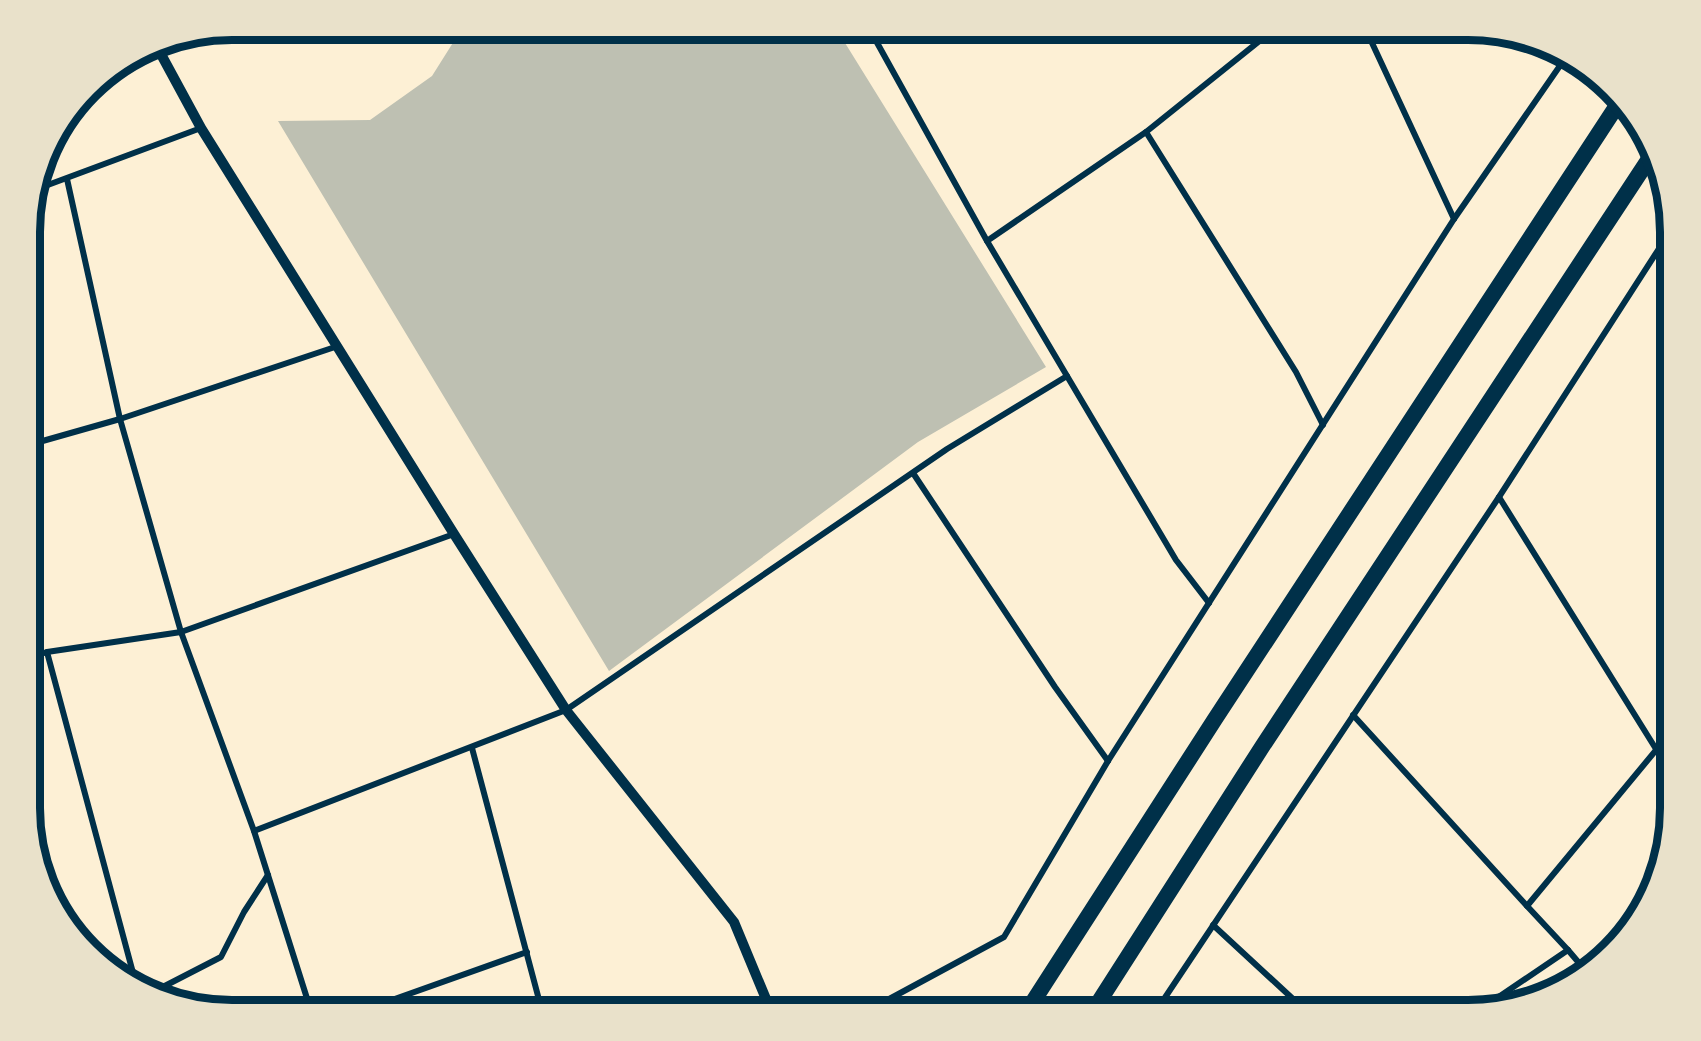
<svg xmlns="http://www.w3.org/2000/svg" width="1701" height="1041" font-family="'Noto Sans',sans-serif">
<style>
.building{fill:#bec0b2}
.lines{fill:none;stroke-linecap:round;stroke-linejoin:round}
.minor{stroke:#003049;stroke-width:6}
.tertiary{stroke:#003049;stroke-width:10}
.trunk{stroke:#003049;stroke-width:16}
.rim{fill:none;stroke:#003049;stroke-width:8}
</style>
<rect width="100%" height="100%" fill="#fdf0d5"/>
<!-- building -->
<polygon class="building" points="461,30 837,30 1046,367 918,442 609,671 278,121 370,120 432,76"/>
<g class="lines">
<!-- minor -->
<g class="minor">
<polyline points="870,30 987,241 1146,132 1273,30"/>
<polyline points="1366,30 1454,219"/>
<polyline points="1146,132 1296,372 1323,425"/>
<polyline points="67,179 120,419 181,632 254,831 311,1011"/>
<polyline points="37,189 201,128"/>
<polyline points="987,241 1176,560 1209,603"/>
<polyline points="32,444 120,419 338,346"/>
<polyline points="913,473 1055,687 1108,761"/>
<polyline points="1499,497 1656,749 1671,776"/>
<polyline points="47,652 136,984"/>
<polyline points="32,657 47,652 181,632 454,534"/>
<polyline points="1353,715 1527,906 1568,950 1585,970"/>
<polyline points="472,748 542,1011"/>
<polyline points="254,831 566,710 947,449 1067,376"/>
<polyline points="1527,906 1671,732"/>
<polyline points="1213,925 1306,1011"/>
<polyline points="153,992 221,957 244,912 268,875"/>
<polyline points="361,1011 527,952"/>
<polyline points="867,1011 1004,937 1108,761 1454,219 1566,57"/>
<polyline points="1156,1011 1499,497 1671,230"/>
<polyline points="1478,1011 1568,950"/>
</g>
<!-- tertiary -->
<polyline class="tertiary" points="156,45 201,128 454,534 566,710 734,922 771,1011"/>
<!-- trunk -->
<g class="trunk">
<polyline points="1027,1011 1215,719 1618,104"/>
<polyline points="1093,1011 1262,747 1651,156"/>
</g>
</g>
<!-- crop -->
<path d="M0 0H1701V1041H0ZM232 40H1468A192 192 0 0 1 1660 232V808A192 192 0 0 1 1468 1000H232A192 192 0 0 1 40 808V232A192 192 0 0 1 232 40Z" fill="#e9e1ca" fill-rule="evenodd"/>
<path class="rim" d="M232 40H1468A192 192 0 0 1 1660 232V808A192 192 0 0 1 1468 1000H232A192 192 0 0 1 40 808V232A192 192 0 0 1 232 40Z"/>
</svg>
